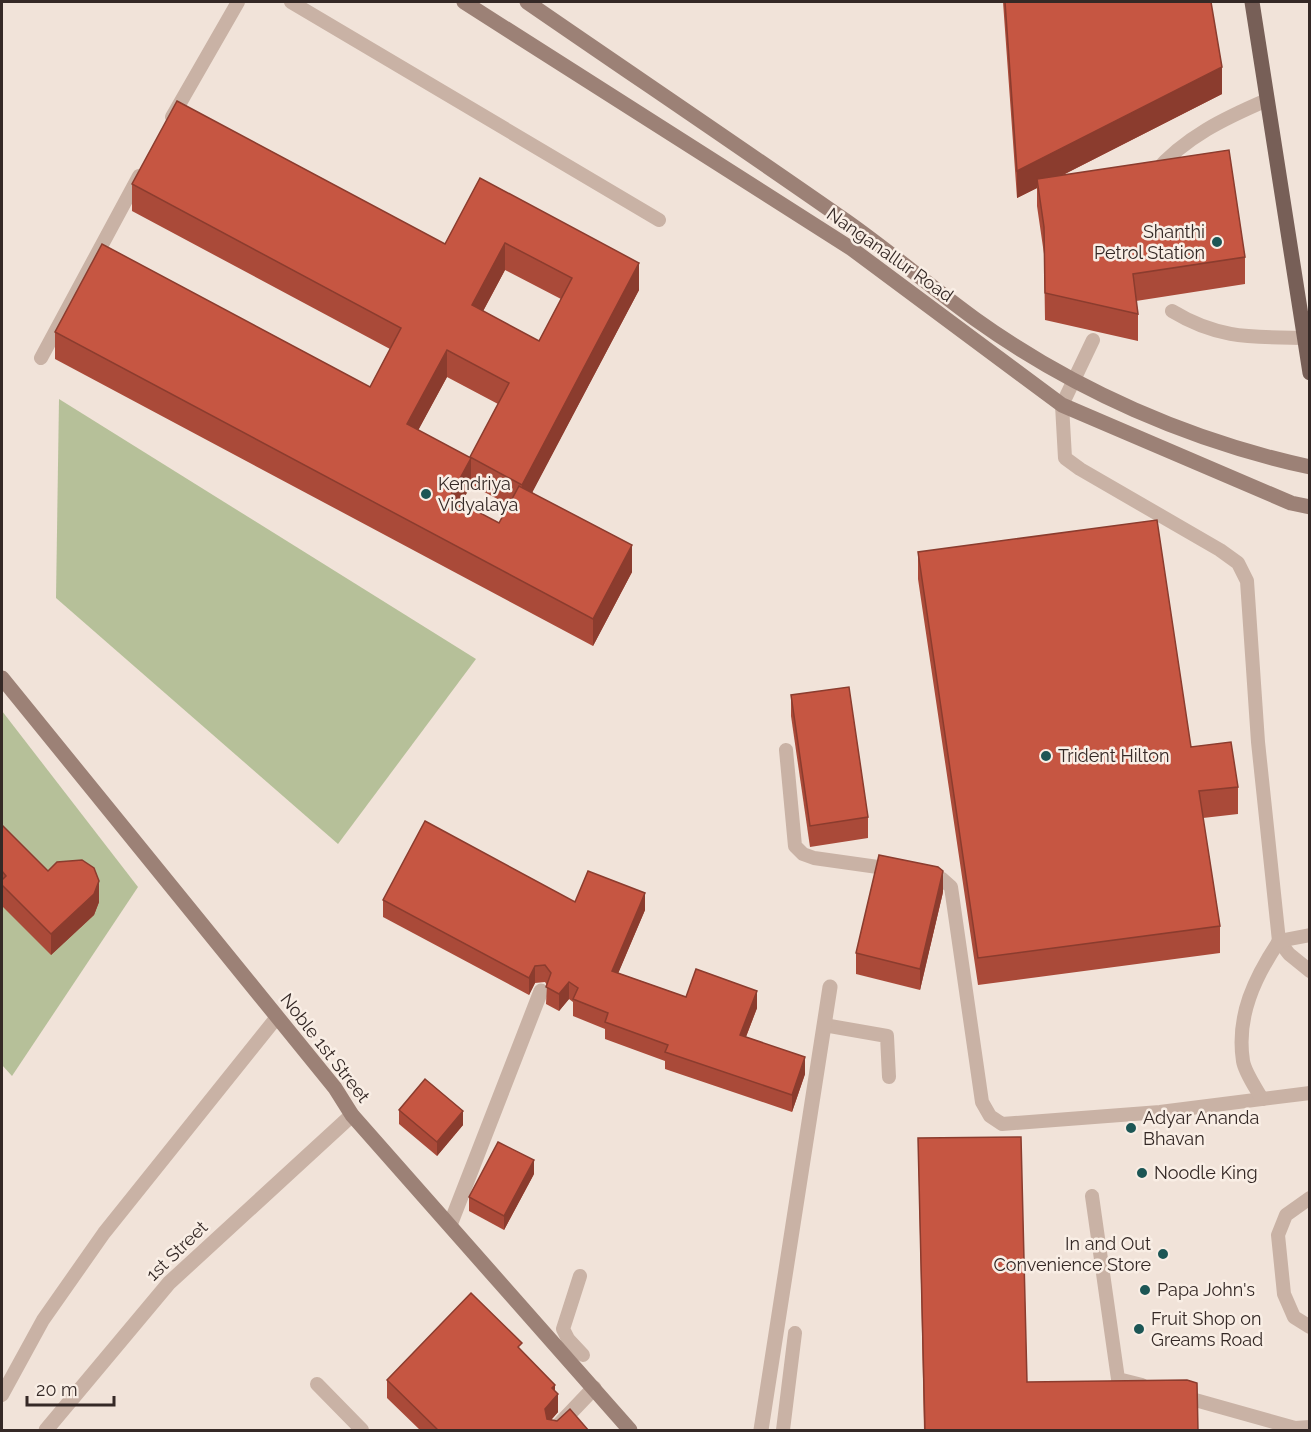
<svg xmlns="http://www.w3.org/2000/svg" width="1311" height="1432" font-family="Raleway,sans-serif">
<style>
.green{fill:#b6c099}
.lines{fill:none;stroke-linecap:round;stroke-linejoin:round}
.lane{stroke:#c9b2a5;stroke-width:14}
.street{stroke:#c9b2a5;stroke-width:15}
.secondary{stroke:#9c8176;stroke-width:15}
.primary{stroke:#775f57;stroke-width:15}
.wall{fill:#aa4a39;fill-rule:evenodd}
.shaded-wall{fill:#8b3c2e}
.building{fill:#c65642;stroke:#8b3c2e;stroke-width:1.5;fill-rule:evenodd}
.poi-dot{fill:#1c5655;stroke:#f9eee5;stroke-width:2}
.labels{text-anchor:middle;stroke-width:5;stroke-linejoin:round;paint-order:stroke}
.poi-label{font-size:18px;fill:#352926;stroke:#f9eee5;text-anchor:start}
.street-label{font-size:18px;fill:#352926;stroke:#f9eee5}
</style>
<rect width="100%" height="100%" fill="#f1e3d9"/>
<!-- green -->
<g class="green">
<polygon points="59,399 476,659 338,844 56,598"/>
<polygon points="2,711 138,887 12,1076 2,1065"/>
</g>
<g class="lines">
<!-- lane -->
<g class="lane">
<polyline points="291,2 659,220"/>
<polyline points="172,117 238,2"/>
<path d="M1154,173C1185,137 1225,118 1267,100"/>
<path d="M1172,311C1218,339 1252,337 1304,338"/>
<polyline points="1093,340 1062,405 1065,458 1080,469 1220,550 1238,563 1247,581 1258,742 1279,941 1289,954 1310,971"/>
<polyline points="41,358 139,176"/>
<polyline points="786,750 795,846 803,854 814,858 892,869"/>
<polyline points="926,874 942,879 951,887 982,1102 990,1116 1002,1124 1160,1112 1310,1093"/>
<polyline points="824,1025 887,1036 889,1077"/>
<path d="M1262,1099C1256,1088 1245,1073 1243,1061C1236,1016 1255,977 1279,941L1310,935"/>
<polyline points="1092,1196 1118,1379 1142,1385"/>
<polyline points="1310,1198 1286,1215 1278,1235 1284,1294 1294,1317 1310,1327"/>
<polyline points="580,1276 563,1329 568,1339 583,1355"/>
<polyline points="317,1384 362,1430"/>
<polyline points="2,1395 43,1320 104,1233 277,1017"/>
<polyline points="1181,1396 1295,1428 1310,1427"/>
<polyline points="783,1430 795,1333"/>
</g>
<!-- street -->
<g class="street">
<polyline points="450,1225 541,991"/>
<polyline points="46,1430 169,1283 352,1115"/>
<polyline points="554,1430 594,1388"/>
<polyline points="761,1430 830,987"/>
</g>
<!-- secondary -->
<g class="secondary">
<polyline points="464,2 852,249 1062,405 1291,503 1310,507"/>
<path d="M527,2C633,75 740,147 846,221C890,252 931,287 975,319C1074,390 1190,441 1310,467"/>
<polyline points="2,678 335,1088 352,1115 630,1430"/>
</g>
<!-- primary -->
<polyline class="primary" points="1252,2 1310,373"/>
</g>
<!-- wall -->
<g class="wall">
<polygon points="1003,2 1211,2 1222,94 1061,176 1245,257 1245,284 1136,301 1138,314 1138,341 1045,320 1044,254 1037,206 1037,188 1017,198"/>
<path d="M480,178L639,290L532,492L632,572L593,646L55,359V332L370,387L390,349L132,211V184L445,244ZM505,270L561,299L539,341L483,311ZM447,377L498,404L470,458L418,430ZM471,485L509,505L499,523L461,503Z"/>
<polygon points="918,552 1191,747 1238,787 1238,814 1203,818 1220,926 1220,953 978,985 918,579"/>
<polygon points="791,695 868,817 868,838 810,847 791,716"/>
<polygon points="2,828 48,871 99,902 94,915 51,955 2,906"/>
<polygon points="943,892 920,990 856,974 856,953"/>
<polygon points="383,900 575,902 645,910 618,973 686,997 757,1008 746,1037 805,1074 792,1112 665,1069 665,1061 605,1039 605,1029 573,1016 573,1002 569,999 559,1011 546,1004 547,985 545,982 535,983 529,995 383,917"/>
<polygon points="399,1110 463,1125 437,1156 399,1124"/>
<polygon points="918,1138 1027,1382 1198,1431 924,1431"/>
<polygon points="534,1174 504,1230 469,1211 469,1197"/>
<polygon points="522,1351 555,1391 558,1412 551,1420 589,1431 421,1431 387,1398 387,1380"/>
</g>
<!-- shaded-wall -->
<g class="shaded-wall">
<polygon points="1222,67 1222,94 1039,187 1037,179 1037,188 1017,198 1017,171"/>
<polygon points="505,243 505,270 472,332 472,305"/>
<polygon points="639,263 639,290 522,512 522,485"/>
<polygon points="447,350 447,377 407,451 407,424"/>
<polygon points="471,458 471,485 450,525 450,497"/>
<polygon points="632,545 632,572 593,646 593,619"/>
<polygon points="943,871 943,892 920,990 920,969"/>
<polygon points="99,881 99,902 94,915 51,955 51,934"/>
<polygon points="645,893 645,910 612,988 612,971"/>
<polygon points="535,966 535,983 529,995 529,978"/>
<polygon points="569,982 569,999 559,1011 559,994"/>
<polygon points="757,991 757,1008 740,1052 740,1035"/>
<polygon points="805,1057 805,1074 792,1112 792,1095"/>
<polygon points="463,1111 463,1125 437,1156 437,1142"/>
<polygon points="534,1160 534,1174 504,1230 504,1216"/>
<polygon points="555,1385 555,1397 558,1394 558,1412 545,1427 545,1409 552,1388"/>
</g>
<!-- building -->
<g class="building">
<polygon points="1005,2 1211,2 1222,67 1017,171"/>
<path d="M177,101L445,244L480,178L639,263L522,485L470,457L509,383L447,350L407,424L471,458L450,497L499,523L519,486L632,545L593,619L55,332L102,244L370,387L401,328L132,184ZM505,243L572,278L539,341L472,305Z"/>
<polygon points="1229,150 1245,257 1133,274 1138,314 1045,293 1044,227 1037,179"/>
<polygon points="1157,520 1191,747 1231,742 1238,787 1199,791 1220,926 978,958 918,552"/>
<polygon points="849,687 868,817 810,826 791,695"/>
<polygon points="425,821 575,902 588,871 645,893 612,971 686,997 696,969 757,991 740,1035 805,1057 792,1095 665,1052 668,1045 605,1022 608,1013 573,999 578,988 569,982 559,994 546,987 551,973 545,965 535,966 529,978 383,900"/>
<polygon points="3,826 48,871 57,862 82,860 94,868 99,881 94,894 51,934 2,885 2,880 6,876 2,871 2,828"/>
<polygon points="879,855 938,867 943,871 920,969 856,953"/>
<polygon points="425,1079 463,1111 437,1142 399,1110"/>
<polygon points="1021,1137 1027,1382 1187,1380 1197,1383 1198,1431 925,1431 918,1138"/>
<polygon points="498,1142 534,1160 504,1216 469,1197"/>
<polygon points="471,1293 522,1343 518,1347 555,1385 552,1388 558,1394 545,1409 547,1419 557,1421 570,1409 589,1431 439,1431 387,1380"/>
</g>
<!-- markers -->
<g class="poi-dot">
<circle cx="1217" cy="242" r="6"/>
<circle cx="426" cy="494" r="6"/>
<circle cx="1046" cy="756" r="6"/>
<circle cx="1131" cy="1128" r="6"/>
<circle cx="1142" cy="1173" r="6"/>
<circle cx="1163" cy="1254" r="6"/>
<circle cx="1145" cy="1290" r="6"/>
<circle cx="1139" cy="1329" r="6"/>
</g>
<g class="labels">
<!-- poi labels -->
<g class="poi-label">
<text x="1205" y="238" text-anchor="end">Shanthi<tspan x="1205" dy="21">Petrol Station</tspan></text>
<text x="438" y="490">Kendriya<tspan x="438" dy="21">Vidyalaya</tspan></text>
<text x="1058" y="762">Trident Hilton</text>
<text x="1143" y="1124">Adyar Ananda<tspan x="1143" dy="21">Bhavan</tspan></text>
<text x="1154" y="1179">Noodle King</text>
<text x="1151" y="1250" text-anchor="end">In and Out<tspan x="1151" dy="21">Convenience Store</tspan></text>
<text x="1157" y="1296">Papa John's</text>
<text x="1151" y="1325">Fruit Shop on<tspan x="1151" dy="21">Greams Road</tspan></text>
</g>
<!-- street labels -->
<g class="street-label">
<text transform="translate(890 255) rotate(35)" y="6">Nanganallur Road</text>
<text transform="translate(325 1048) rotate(52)" y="6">Noble 1st Street</text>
<text transform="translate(177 1251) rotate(-44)" y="6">1st Street</text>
</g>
</g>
<!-- border -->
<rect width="1311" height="1432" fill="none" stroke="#352926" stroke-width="6"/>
<!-- scale -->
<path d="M27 1396v9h87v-9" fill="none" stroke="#352926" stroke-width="3"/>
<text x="36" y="1396" font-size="18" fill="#352926" stroke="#f9eee5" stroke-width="4.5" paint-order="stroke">20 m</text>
</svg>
